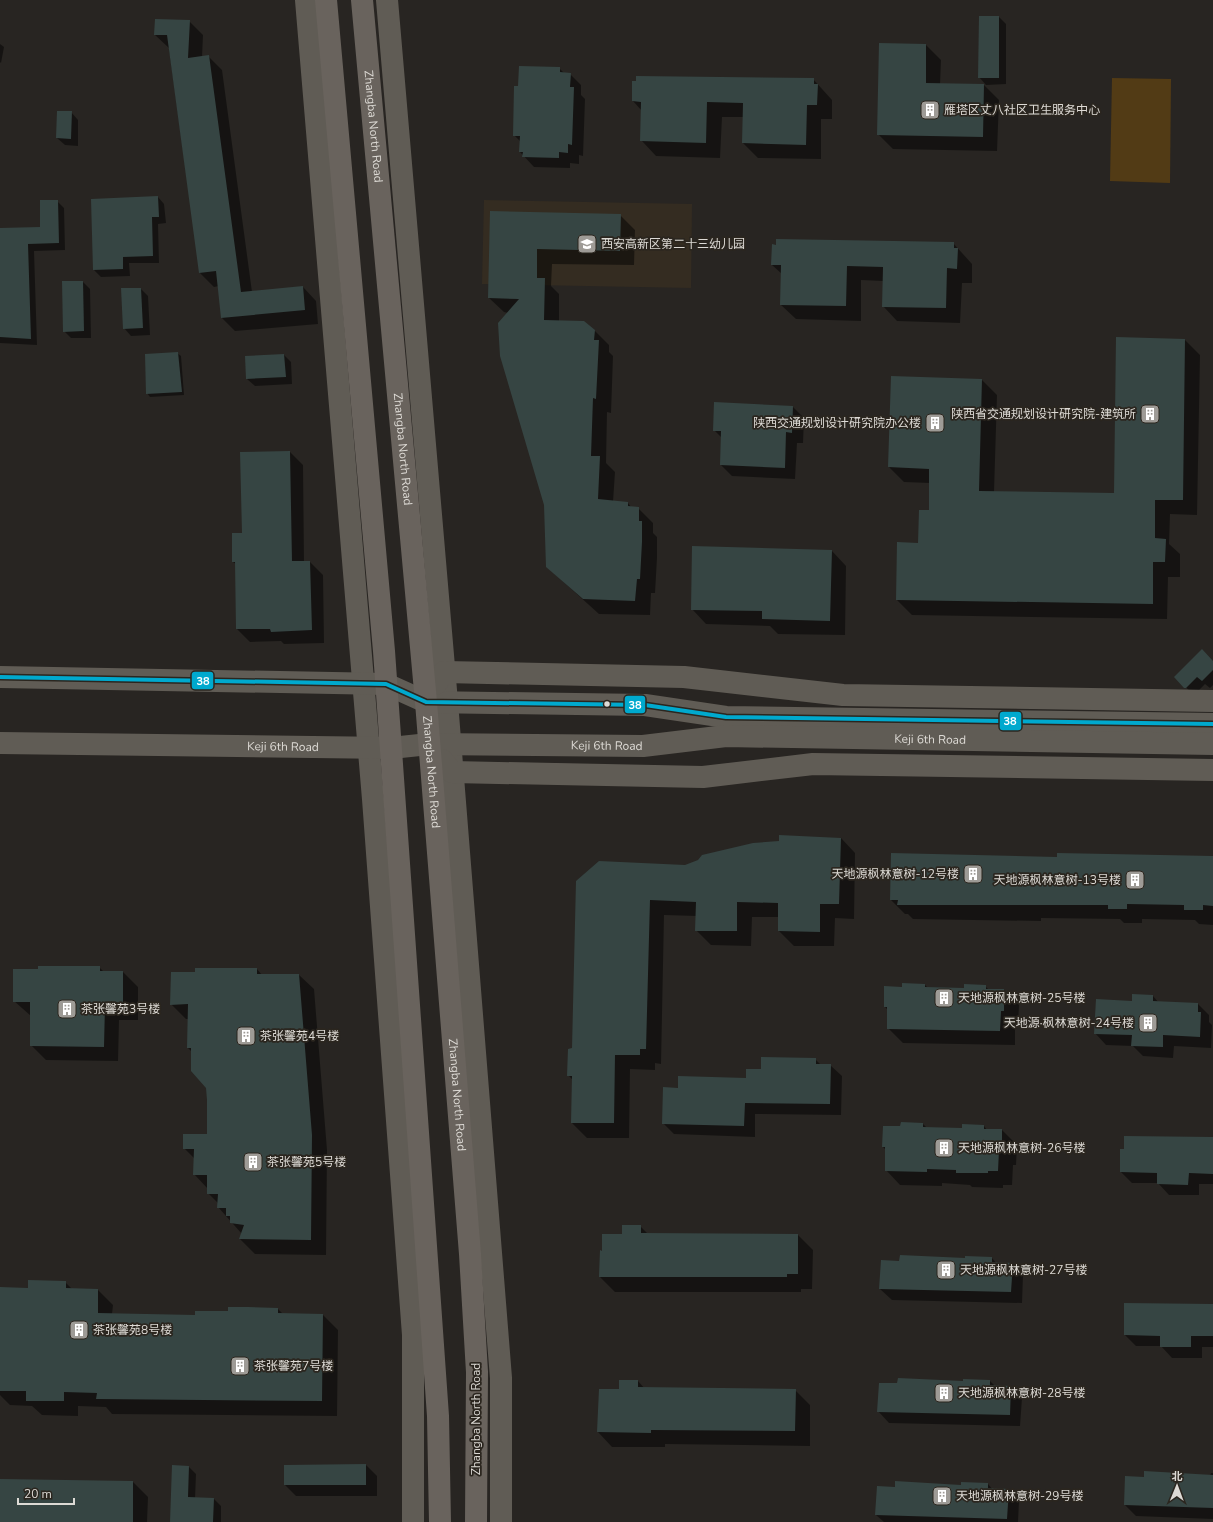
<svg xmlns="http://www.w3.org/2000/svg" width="1213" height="1522" font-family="'Nunito Sans','Noto Sans SC',sans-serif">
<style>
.built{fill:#342c21}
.green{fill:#523b15}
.shadow{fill:#0007}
.building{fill:#364543}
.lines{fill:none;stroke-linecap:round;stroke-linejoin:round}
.secondary{stroke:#605c55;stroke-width:22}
.primary{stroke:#69635d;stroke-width:22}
.bus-1-casing{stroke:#2b261f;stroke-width:7}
.bus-1{stroke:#00a9ce;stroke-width:4}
.bus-dot{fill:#dddad5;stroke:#2b261f;stroke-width:1.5}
.labels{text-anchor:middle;stroke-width:3.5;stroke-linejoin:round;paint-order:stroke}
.poi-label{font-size:12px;fill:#dddad5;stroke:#2b261f;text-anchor:start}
.street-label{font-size:12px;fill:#dddad5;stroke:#2b261f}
.line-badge{stroke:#2b261f;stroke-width:1.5}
.badge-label{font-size:11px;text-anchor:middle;font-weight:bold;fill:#fff}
</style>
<rect width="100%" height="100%" fill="#282522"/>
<!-- built -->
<polygon class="built" points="484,200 692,204 691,288 482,284"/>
<!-- green -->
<polygon class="green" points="1112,78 1171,79 1170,183 1110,181"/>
<!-- shadow -->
<g class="shadow">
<polygon points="980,17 999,17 1006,24 1006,84 986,85 979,77"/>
<polygon points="189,21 203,35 202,57 208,56 222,70 252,292 303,287 316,301 318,324 235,331 222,318 219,286 214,287 200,273 169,48 155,35"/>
<polygon points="0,44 4,47 1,63 0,62"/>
<polygon points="926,45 941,60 940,85 984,85 999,100 997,151 893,149 878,134"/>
<polygon points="559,68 564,73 570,74 581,85 581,95 585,99 583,156 579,155 579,164 570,163 570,168 534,167 520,152 521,142 514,135 519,87"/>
<polygon points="813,79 832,100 832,119 821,119 821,159 758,158 743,143 743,117 722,117 720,158 656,156 642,141 642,111 633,101"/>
<polygon points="71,112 78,120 78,146 65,145 57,138"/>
<polygon points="158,197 164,204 166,223 158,224 159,263 129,263 130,276 101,277 94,270"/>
<polygon points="57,201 64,208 65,250 34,251 37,345 0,343 0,229 41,228"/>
<polygon points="491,212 620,215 635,230 634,265 552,264 551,286 559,294 559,321 594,330 609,345 609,352 613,356 611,413 607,412 606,463 615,472 613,502 628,503 631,507 638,508 653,523 653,533 657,537 657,558 655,593 651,593 650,615 599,614 547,567 545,504 508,313 504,312 489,298"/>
<polygon points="953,243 972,264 972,283 962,283 960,323 897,321 883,306 883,281 861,280 861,321 796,319 781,305 782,274 772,265 777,246"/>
<polygon points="83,282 90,289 91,338 71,338 64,331"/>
<polygon points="141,289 148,296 150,335 131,336 124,328"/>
<polygon points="1117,338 1185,340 1200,355 1197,515 1170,514 1169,544 1180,554 1180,577 1168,577 1167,619 912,615 897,600 919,544 930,511 930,483 904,482 889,467 982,380 997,395 994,492 1115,494"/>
<polygon points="177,353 181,356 184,395 150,397 147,393"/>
<polygon points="284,355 291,362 292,384 255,386 247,379"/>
<polygon points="715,403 793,407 804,418 803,443 797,443 795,479 732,476 721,465 722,438 714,430"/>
<polygon points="290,452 303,465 304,562 310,562 323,575 324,643 284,644 281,641 250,642 237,629 236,564 233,562 243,534"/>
<polygon points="832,551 846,566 845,635 778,634 770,626 706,624 692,609"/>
<polygon points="1213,662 1213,685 1210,688 1205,684 1194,695 1175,677"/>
<polygon points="841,838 855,853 854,919 835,918 834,946 794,946 779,931 779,917 752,917 751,946 711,945 696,930 697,916 664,915 661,1064 655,1063 655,1070 630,1069 629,1138 587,1138 572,1123 573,1080 568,1075 573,1049 577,881 685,866"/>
<polygon points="1213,857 1213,925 1199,924 1195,920 1142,919 1142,923 1124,923 1120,919 1041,918 1041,921 913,919 908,914 905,914 891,900 1058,858"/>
<polygon points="99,967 104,972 123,972 138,987 138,1020 119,1020 118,1061 46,1060 31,1045 31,1016 14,1001"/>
<polygon points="257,969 262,975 299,975 314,989 327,1150 326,1255 255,1254 240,1239 242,1234 218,1207 218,1203 208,1193 208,1189 194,1174 195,1159 184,1148 208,1135 207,1088 192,1052 188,1048 189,1019 186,1019 171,1004 196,973"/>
<polygon points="925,985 928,988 965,989 985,986 989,990 1004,990 1019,1005 1018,1025 1015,1025 1015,1045 903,1043 888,1028 888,1010 885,1007 903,988"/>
<polygon points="1153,996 1159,1003 1198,1004 1209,1015 1209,1022 1212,1025 1211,1048 1174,1046 1173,1058 1143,1056 1133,1046 1106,1045 1095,1033 1132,1002"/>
<polygon points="815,1059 821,1065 830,1065 842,1076 841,1115 755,1114 755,1137 674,1134 663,1123 679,1089 747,1079"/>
<polygon points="923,1124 927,1128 963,1129 984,1126 987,1130 1002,1130 1017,1145 1016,1165 1013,1165 1012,1185 1003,1185 1003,1188 972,1187 970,1185 942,1183 942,1186 900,1185 886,1170 886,1150 883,1147 901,1128"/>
<polygon points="1213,1138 1213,1184 1199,1184 1199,1195 1169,1195 1158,1183 1132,1183 1121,1172"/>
<polygon points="640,1226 648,1234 798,1235 813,1250 812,1289 801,1289 801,1292 615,1292 600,1277 603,1252 623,1235"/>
<polygon points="992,1258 997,1264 1012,1264 1023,1275 1022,1303 892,1300 880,1289 900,1262"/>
<polygon points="65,1282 73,1290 98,1290 113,1305 112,1314 196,1316 278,1309 283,1314 323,1315 338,1330 337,1416 112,1414 106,1407 78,1406 78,1416 42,1415 32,1406 10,1405 0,1395 0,1288 29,1289"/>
<polygon points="1213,1305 1213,1347 1202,1347 1202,1358 1172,1358 1161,1346 1136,1346 1125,1335"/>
<polygon points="638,1381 645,1389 795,1390 810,1405 810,1446 665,1444 665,1447 612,1447 598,1432 620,1390"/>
<polygon points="990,1381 995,1386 1010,1387 1022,1398 1020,1426 889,1423 878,1411 964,1382"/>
<polygon points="366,1465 377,1476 377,1496 296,1496 285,1485"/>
<polygon points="189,1467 196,1474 195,1499 214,1499 221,1506 221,1522 170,1522"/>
<polygon points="1211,1473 1213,1473 1213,1519 1136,1516 1125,1505 1145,1478 1210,1476"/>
<polygon points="0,1480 133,1482 148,1497 147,1522 0,1522"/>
<polygon points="988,1484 993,1490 1008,1490 1019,1501 1018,1522 884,1522 876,1515 896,1488"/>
</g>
<!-- building -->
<g class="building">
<polygon points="979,16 999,16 999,78 978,78"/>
<polygon points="155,19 190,20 188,58 209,55 241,292 303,286 305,310 221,318 216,271 199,273 167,35 154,35"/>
<polygon points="879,43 926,44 926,83 984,84 983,137 877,135"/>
<polygon points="519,66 560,67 560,72 571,73 570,87 574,87 572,145 568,144 568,153 559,152 559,158 522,157 523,152 519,152 520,136 513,136 514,86 518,86"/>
<polygon points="636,76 814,78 814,84 818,84 817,105 807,105 806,145 742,143 743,103 707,102 706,143 640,141 641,102 632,101 632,81 636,81"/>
<polygon points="57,111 72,111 71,139 56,138"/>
<polygon points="158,196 159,217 152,217 153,256 123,257 123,269 93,270 91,199"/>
<polygon points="40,200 58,200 59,243 28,244 31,339 0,337 0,228 40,227"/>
<polygon points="490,211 621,214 620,251 537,249 537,278 545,278 544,320 584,321 595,330 594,340 599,340 596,399 593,398 591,456 600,456 598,499 628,502 628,506 639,507 639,521 642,521 642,542 640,579 637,579 635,601 583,599 546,567 544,505 500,356 498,323 519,299 488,298"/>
<polygon points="776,239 954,242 954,248 958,248 957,269 947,268 946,308 882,307 883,267 847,266 846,306 780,305 781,265 771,265 772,244 776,245"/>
<polygon points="62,281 83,281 84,331 63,332"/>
<polygon points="121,288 141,288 143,328 123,329"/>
<polygon points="1116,337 1185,339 1183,500 1155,500 1155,538 1166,539 1165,562 1153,562 1153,604 896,600 897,542 918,543 919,510 929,510 929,469 888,467 891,376 982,379 979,491 1114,493"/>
<polygon points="178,352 182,392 146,394 145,354"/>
<polygon points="284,354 286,377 246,379 245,356"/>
<polygon points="714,402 793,406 792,433 786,432 785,468 720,465 721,431 713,431"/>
<polygon points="290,451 292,561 310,561 312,630 271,632 270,629 236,629 235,562 232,562 232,533 242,533 240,452"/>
<polygon points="692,546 832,550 830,621 762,619 762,611 691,610"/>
<polygon points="1202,649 1213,661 1213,670 1202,681 1197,677 1186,688 1184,688 1174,677"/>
<polygon points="779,835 841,838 839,904 820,904 820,932 778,931 778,903 737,902 737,931 695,931 696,902 650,900 646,1049 640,1049 640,1055 615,1055 614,1123 571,1123 572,1076 567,1076 568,1049 572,1048 576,881 599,861 685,865 698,860 702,855 753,843 779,841"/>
<polygon points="891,853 1057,857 1057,853 1213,856 1213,906 1203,905 1203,910 1184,910 1184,905 1127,904 1127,909 1108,909 1108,905 897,905 898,900 890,900"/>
<polygon points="38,966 100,966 100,971 123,971 123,1005 105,1005 104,1047 30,1046 30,1002 13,1002 13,969 38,969"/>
<polygon points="195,968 257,968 257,974 299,974 312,1135 311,1240 239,1239 244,1225 230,1223 230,1216 226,1216 226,1208 217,1208 218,1194 207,1194 207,1175 193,1175 194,1149 183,1149 183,1134 207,1134 207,1100 206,1088 191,1071 191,1048 187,1048 188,1004 170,1005 171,972 195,972"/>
<polygon points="902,983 925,984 925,987 964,988 964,984 986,985 986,989 1004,989 1004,1011 1001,1011 1000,1031 887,1029 887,1007 884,1007 884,986 902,987"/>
<polygon points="1132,994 1153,995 1153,1001 1198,1003 1198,1012 1201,1012 1200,1037 1163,1035 1163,1047 1131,1046 1132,1035 1094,1034 1096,999 1132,1001"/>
<polygon points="761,1057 816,1058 816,1064 831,1064 830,1104 745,1103 744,1126 662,1124 663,1087 678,1088 678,1076 746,1078 746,1069 761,1069"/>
<polygon points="901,1122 923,1123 923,1127 962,1128 962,1124 984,1125 984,1129 1002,1129 1002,1150 999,1150 998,1171 988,1171 988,1173 956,1173 956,1170 927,1169 927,1172 885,1171 885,1147 882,1147 883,1126 900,1126"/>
<polygon points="1124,1136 1213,1137 1213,1174 1189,1173 1188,1185 1157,1184 1157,1173 1120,1172 1120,1149 1124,1149"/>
<polygon points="622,1225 641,1225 641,1233 798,1234 798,1274 787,1274 787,1277 599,1277 600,1250 602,1251 602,1234 622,1234"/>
<polygon points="900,1255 965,1258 965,1256 992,1257 992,1262 1013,1263 1011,1292 879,1289 881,1260 899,1261"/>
<polygon points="28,1280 66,1281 66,1288 98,1289 98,1313 195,1315 195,1311 228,1311 228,1307 248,1307 278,1308 278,1313 323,1314 322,1401 96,1399 97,1393 64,1392 64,1401 26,1401 26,1391 0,1391 0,1287 28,1288"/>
<polygon points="1124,1303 1213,1304 1213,1336 1191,1336 1191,1347 1160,1347 1160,1336 1124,1335"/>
<polygon points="898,1378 963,1381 963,1379 990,1380 990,1385 1011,1386 1010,1415 877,1412 879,1383 897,1383"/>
<polygon points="619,1380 638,1380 638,1387 796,1389 795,1431 651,1430 651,1433 597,1432 599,1389 619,1389"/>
<polygon points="366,1464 366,1485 284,1485 284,1465"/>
<polygon points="172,1465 189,1466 188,1497 214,1498 213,1522 170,1522"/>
<polygon points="1144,1471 1213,1475 1213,1508 1124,1505 1125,1476 1144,1477"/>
<polygon points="0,1479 133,1481 133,1522 0,1522"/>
<polygon points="895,1481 961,1485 961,1482 988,1483 988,1488 1009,1489 1007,1519 875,1515 877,1486 895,1487"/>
</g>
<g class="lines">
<!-- secondary -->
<g class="secondary">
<polyline points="306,0 373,799 413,1335 413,1522"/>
<polyline points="387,0 447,702 501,1378 501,1522"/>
<polyline points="0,677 386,684 426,702 645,705 726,717 1213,724"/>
<polyline points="436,684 444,672 684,677 843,695 1213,701"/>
<path id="s1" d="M0,743L391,748L429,744L643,746L726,736L1213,744"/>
<polyline points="442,760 452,772 703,777 813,764 1213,770"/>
</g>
<!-- primary -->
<g class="primary">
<polyline points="326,0 384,651 438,1416 440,1522"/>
<path id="s2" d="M362,0L426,702L470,1254L477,1372L476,1522"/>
</g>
<defs>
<polyline id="bus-1" points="0,677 386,684 426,702 645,705 726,717 1213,724"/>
</defs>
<!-- bus-1 casing -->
<use href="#bus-1" class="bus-1-casing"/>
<!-- bus-1 -->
<use href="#bus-1" class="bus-1"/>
</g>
<!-- icons -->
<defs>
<symbol id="building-square" viewBox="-11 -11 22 22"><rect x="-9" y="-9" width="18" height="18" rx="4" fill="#9e9b96" stroke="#2b261f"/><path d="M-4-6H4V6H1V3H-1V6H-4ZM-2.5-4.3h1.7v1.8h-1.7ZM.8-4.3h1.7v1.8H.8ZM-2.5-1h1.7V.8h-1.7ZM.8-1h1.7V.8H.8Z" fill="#fff"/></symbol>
<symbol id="school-square" viewBox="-11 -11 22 22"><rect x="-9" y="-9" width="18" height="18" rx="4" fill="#9e9b96" stroke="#2b261f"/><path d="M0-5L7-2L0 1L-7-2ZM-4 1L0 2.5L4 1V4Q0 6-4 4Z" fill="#fff"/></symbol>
</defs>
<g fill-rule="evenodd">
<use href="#building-square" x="919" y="99" width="22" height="22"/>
<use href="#school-square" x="576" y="233" width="22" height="22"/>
<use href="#building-square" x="1139" y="403" width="22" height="22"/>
<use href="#building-square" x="924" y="412" width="22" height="22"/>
<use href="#building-square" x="962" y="863" width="22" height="22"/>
<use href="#building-square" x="1124" y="869" width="22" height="22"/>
<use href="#building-square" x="933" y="987" width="22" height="22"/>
<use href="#building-square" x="56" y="998" width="22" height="22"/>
<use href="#building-square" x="1137" y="1012" width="22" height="22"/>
<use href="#building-square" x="235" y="1025" width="22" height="22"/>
<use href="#building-square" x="933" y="1137" width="22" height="22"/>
<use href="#building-square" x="242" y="1151" width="22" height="22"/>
<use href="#building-square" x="935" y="1259" width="22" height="22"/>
<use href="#building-square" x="68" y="1319" width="22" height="22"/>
<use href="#building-square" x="229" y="1355" width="22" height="22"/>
<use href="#building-square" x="933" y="1382" width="22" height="22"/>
<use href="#building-square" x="931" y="1485" width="22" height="22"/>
</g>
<!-- markers -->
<circle class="bus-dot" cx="607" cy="704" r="3.5"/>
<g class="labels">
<!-- poi labels -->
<g class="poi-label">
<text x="944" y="114">雁塔区丈八社区卫生服务中心</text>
<text x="601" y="248">西安高新区第二十三幼儿园</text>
<text x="1136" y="418" text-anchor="end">陕西省交通规划设计研究院-建筑所</text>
<text x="921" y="427" text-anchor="end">陕西交通规划设计研究院办公楼</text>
<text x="959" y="878" text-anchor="end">天地源枫林意树-12号楼</text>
<text x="1121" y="884" text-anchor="end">天地源枫林意树-13号楼</text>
<text x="958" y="1002">天地源枫林意树-25号楼</text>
<text x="81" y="1013">茶张馨苑3号楼</text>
<text x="1134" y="1027" text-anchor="end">天地源·枫林意树-24号楼</text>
<text x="260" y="1040">茶张馨苑4号楼</text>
<text x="958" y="1152">天地源枫林意树-26号楼</text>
<text x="267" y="1166">茶张馨苑5号楼</text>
<text x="960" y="1274">天地源枫林意树-27号楼</text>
<text x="93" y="1334">茶张馨苑8号楼</text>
<text x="254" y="1370">茶张馨苑7号楼</text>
<text x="958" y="1397">天地源枫林意树-28号楼</text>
<text x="956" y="1500">天地源枫林意树-29号楼</text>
</g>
<!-- street labels -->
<g class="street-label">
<text dy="4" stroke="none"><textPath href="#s2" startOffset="127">Zhangba North Road</textPath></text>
<text dy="4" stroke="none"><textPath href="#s2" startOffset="451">Zhangba North Road</textPath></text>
<text dy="4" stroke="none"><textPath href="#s1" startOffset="931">Keji 6th Road</textPath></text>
<text dy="4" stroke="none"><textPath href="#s1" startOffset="607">Keji 6th Road</textPath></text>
<text dy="4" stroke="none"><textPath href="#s1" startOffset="283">Keji 6th Road</textPath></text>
<text dy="4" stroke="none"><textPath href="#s2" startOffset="775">Zhangba North Road</textPath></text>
<text dy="4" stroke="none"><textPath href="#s2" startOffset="1099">Zhangba North Road</textPath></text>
<text transform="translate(476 1419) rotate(-90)" y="4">Zhangba North Road</text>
</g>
</g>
<g class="line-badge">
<rect x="191" y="671" width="23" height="19" rx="4" fill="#00a9ce"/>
<rect x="624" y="695" width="22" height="19" rx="4" fill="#00a9ce"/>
<rect x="999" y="711" width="23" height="20" rx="4" fill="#00a9ce"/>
</g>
<g class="badge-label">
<text x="203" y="685">38</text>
<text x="635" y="709">38</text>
<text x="1010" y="725">38</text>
</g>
<!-- north arrow -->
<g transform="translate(1177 1486) rotate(1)" stroke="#2b261f" stroke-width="3" paint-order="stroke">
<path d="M0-3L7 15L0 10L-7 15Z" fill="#dddad5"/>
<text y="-6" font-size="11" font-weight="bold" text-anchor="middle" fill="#dddad5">北</text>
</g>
<!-- scale -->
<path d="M18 1498v6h56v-6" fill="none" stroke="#dddad5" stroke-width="2"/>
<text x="24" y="1498" font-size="12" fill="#dddad5" stroke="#2b261f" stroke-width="3" paint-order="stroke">20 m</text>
</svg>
